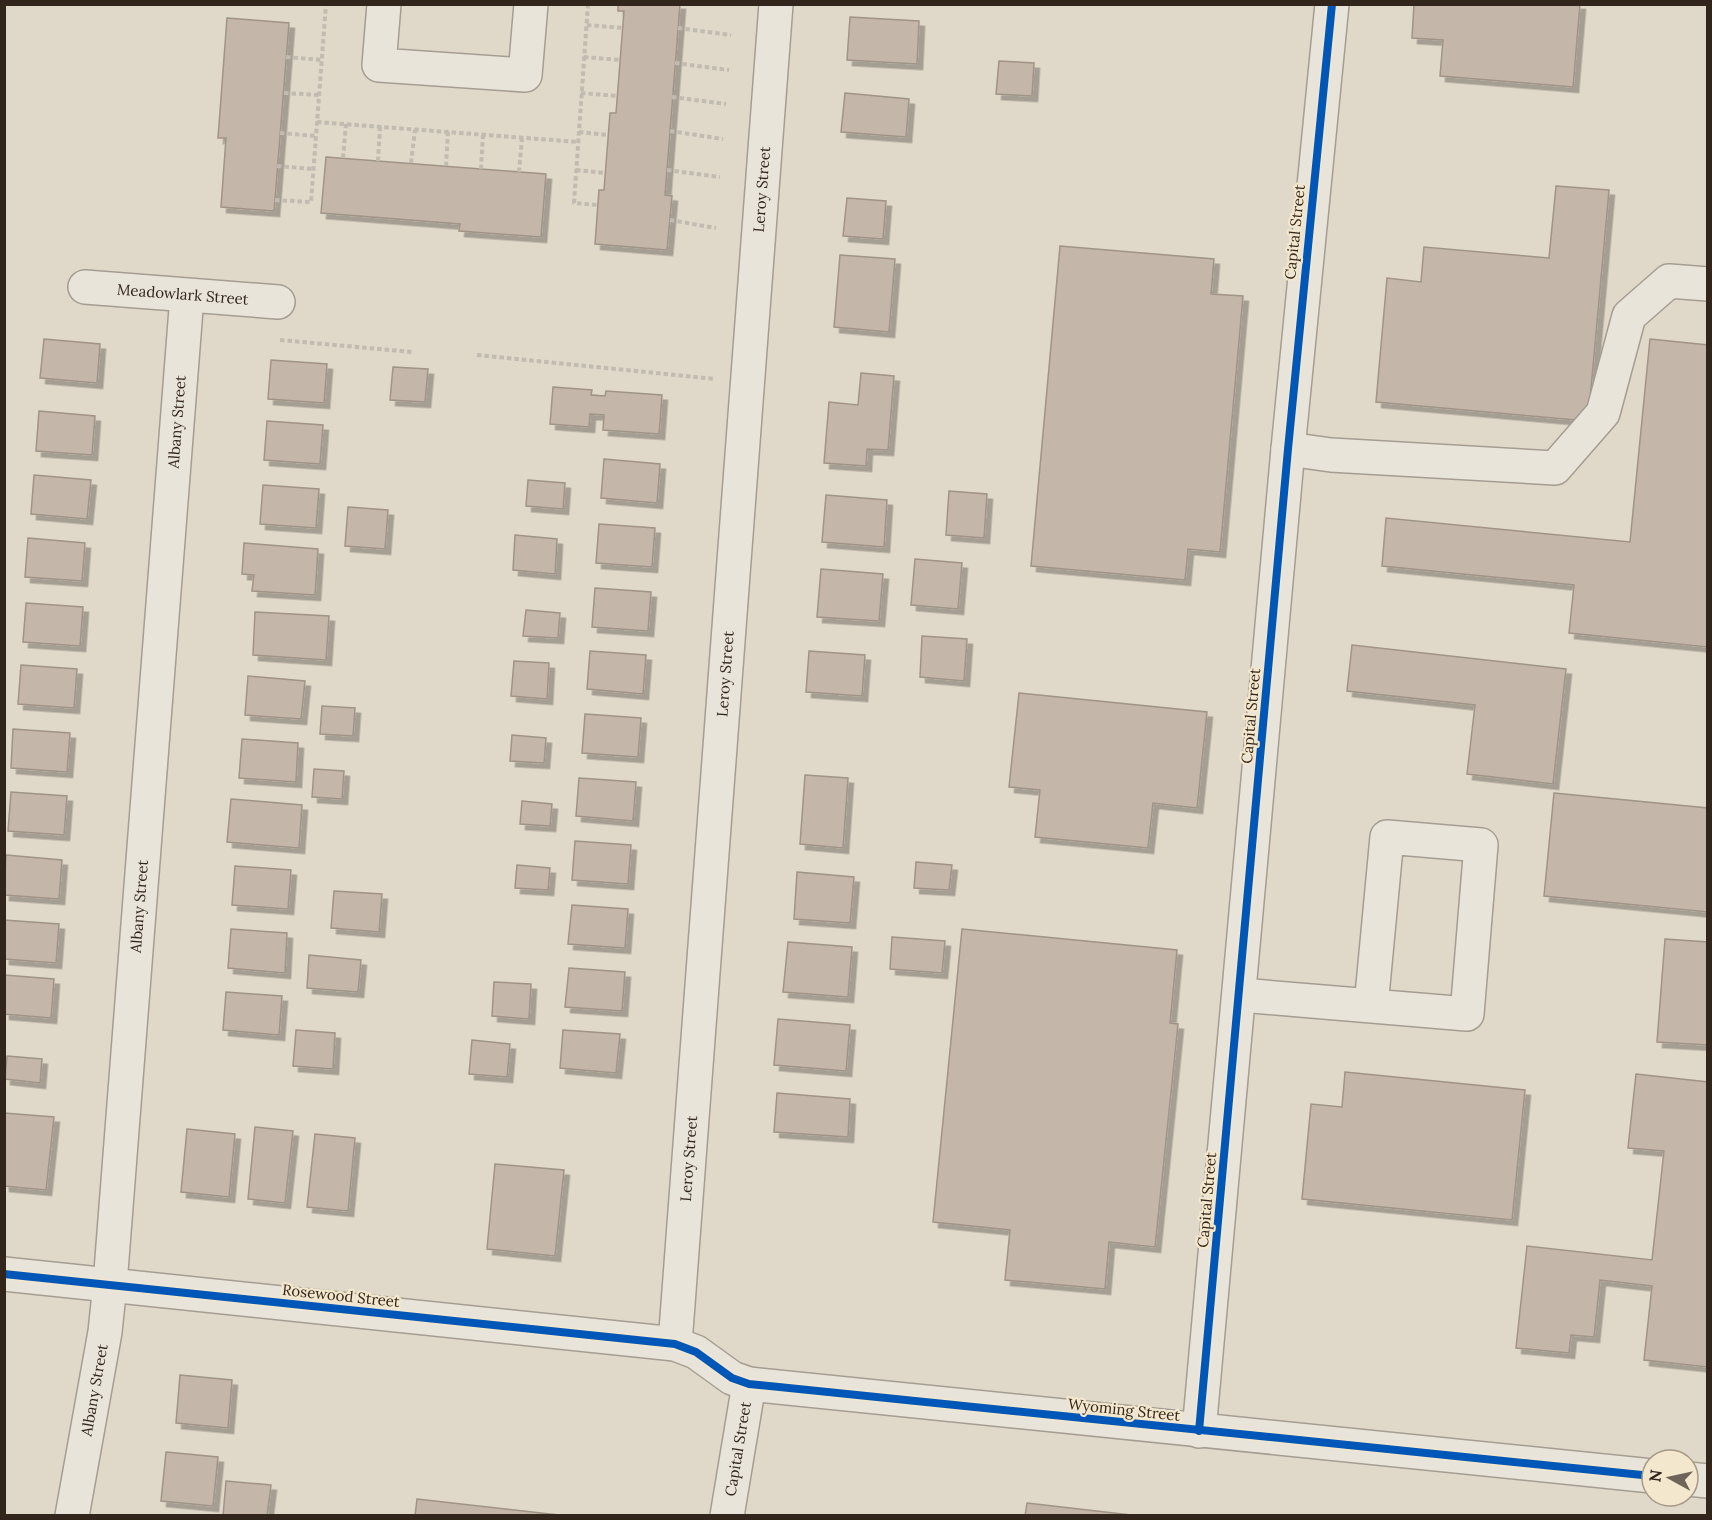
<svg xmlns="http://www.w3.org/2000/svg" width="1712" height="1520" font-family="Lora,serif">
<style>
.building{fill:#c4b7a9;stroke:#a09488;stroke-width:1.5;filter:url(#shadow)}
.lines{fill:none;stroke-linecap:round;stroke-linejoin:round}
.minor-casing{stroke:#a59d92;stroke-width:36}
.path{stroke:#c1bbb1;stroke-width:4;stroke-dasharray:4.5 3;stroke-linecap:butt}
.minor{stroke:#e8e4da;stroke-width:33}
.cycleway-casing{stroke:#f3e7cd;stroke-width:11}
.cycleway{stroke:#0057b8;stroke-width:8}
.labels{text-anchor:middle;stroke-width:4.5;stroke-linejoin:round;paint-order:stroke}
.street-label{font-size:15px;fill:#32261c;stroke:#f3e7cd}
</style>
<defs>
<filter id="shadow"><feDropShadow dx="5.5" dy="5.5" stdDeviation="0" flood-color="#0004"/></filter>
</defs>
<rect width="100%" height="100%" fill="#e0d8c8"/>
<!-- building -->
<g class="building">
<polygon points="618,4 680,4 665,195 672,196 667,250 595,244 599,190 604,190 610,113 616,113 624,11 618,11"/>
<polygon points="1414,4 1580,4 1573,87 1440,76 1443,40 1412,38"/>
<polygon points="850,17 919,21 917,64 847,60"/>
<polygon points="227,18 289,23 274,211 221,207 226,138 218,138"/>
<polygon points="999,61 1034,63 1032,96 996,94"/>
<polygon points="845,93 909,99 906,137 841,132"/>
<polygon points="326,157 546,174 541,237 459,231 460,224 321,213"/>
<polygon points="1556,186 1609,190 1588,421 1376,402 1387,278 1421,282 1424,247 1549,258"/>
<polygon points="847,198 886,201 883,239 843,236"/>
<polygon points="1060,246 1214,259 1211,294 1243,296 1220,552 1188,549 1185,580 1031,566"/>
<polygon points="840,255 895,259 889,332 834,327"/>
<polygon points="44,339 100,344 97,383 40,378"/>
<polygon points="1650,339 1708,345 1708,647 1569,633 1574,585 1382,566 1386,518 1630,542"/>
<polygon points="271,360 327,364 324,403 268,399"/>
<polygon points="393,367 428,369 425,402 390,400"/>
<polygon points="861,373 894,376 888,450 867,449 866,466 824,463 829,402 858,405"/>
<polygon points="553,387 592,390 591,395 605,396 606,391 662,395 659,434 603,430 604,415 590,414 589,427 550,424"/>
<polygon points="39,411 95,416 92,455 36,451"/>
<polygon points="267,421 323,425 320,464 264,460"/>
<polygon points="604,459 660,464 657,503 601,498"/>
<polygon points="34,475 91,480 87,519 31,514"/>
<polygon points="528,480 565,483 563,509 526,506"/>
<polygon points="263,485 319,489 316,528 260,524"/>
<polygon points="949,491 987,494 984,538 946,535"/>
<polygon points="826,495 887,500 884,547 822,542"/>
<polygon points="348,507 388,510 385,549 345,546"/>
<polygon points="599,524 655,528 652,567 596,563"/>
<polygon points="515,535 557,539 555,574 513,570"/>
<polygon points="28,538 85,543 82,581 25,577"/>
<polygon points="244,543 318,549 315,595 252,591 254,575 242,574"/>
<polygon points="915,559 962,563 958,609 911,605"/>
<polygon points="821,569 883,574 879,621 817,617"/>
<polygon points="595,588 651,592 648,631 592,627"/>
<polygon points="26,603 83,607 80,646 23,642"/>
<polygon points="526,610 560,613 558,638 523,636"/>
<polygon points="255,612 329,616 326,660 253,655"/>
<polygon points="922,636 967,639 964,681 920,677"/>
<polygon points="1352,645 1566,669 1553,784 1467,774 1475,705 1347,691"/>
<polygon points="590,651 646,655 643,694 587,689"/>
<polygon points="809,651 865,655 862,696 806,692"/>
<polygon points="514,661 549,663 547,699 511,696"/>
<polygon points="21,665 77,669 74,708 18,704"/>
<polygon points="248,676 305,681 301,719 245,715"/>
<polygon points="1019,693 1207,712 1197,808 1153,803 1148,848 1035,837 1040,790 1009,787"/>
<polygon points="322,706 355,708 353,736 320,734"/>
<polygon points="585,714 641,718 638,757 582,753"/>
<polygon points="13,729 70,733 67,772 11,768"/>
<polygon points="512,735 546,738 544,763 510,761"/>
<polygon points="242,739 298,743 296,782 239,778"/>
<polygon points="314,769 344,771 342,799 312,797"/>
<polygon points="805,775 848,778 843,848 800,844"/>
<polygon points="579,778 636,782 633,821 576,816"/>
<polygon points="11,792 67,796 64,835 8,831"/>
<polygon points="1554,793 1708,808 1708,912 1544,896"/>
<polygon points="231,799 302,805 299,848 227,842"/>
<polygon points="522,801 552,804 550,826 520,824"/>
<polygon points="575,841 631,845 628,884 572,880"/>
<polygon points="6,855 62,860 59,899 4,895"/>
<polygon points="916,862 952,865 949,890 914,888"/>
<polygon points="517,865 550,868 548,890 515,888"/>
<polygon points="235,866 291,870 288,909 232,905"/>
<polygon points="797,872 854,877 850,923 794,919"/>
<polygon points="334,891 382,894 379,932 331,928"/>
<polygon points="572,905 628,909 625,948 568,944"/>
<polygon points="4,920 59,924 56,963 4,959"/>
<polygon points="231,929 287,933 285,973 228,968"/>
<polygon points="962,929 1177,950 1170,1023 1178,1024 1155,1247 1109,1242 1105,1289 1005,1280 1010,1230 933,1222"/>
<polygon points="892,937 945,941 942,973 890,969"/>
<polygon points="1665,939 1708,942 1708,1045 1657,1042"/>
<polygon points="788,942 852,947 848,997 783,992"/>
<polygon points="309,955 361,960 358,992 307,988"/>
<polygon points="569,968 625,972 622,1011 565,1007"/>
<polygon points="4,975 54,979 51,1018 4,1014"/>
<polygon points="494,982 531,984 529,1019 492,1016"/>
<polygon points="226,992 282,996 279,1035 223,1030"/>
<polygon points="778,1019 850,1025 846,1071 774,1065"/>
<polygon points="296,1030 335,1033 333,1069 293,1066"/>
<polygon points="563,1030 620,1034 616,1073 560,1068"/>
<polygon points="472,1040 510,1044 507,1077 469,1074"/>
<polygon points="7,1056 42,1059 40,1083 5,1079"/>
<polygon points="1345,1072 1525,1090 1512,1220 1302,1199 1311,1104 1342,1107"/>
<polygon points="1636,1074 1708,1082 1708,1367 1644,1360 1652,1286 1600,1280 1594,1337 1571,1335 1569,1353 1516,1348 1527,1246 1652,1260 1664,1151 1628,1148"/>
<polygon points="777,1093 850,1099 848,1137 774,1132"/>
<polygon points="4,1113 54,1117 46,1190 4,1186"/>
<polygon points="255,1127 293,1131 285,1203 248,1199"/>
<polygon points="187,1129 235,1134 229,1197 181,1192"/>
<polygon points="315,1134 355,1138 348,1211 307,1207"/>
<polygon points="495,1164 564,1170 555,1256 487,1249"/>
<polygon points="180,1375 232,1380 228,1428 176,1423"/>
<polygon points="166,1452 218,1457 213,1506 161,1501"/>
<polygon points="226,1481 271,1485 267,1516 223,1516"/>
<polygon points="417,1499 568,1516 415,1516"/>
<polygon points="1027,1503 1140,1516 1025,1516"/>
</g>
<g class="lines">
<defs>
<g id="minor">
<polyline points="384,4 379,65 525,75 531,4"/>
<path id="s1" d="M85,287L278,302"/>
<polyline points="1288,449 1331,455 1555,468 1603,413 1629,316 1669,281 1708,284"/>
<polyline points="1240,995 1467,1014 1481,845 1387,837 1371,1006"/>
<polyline points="4,1274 675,1344 696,1352 732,1378 749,1384 1652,1476"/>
<path id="s2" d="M675,1344L776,4"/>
<polyline points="1199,1431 1288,449 1332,4"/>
<polyline points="1688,1479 1708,1481"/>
<path id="s3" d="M72,1516L105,1332L110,1284L187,296"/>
<path id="s4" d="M727,1516L749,1384"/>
</g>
</defs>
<!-- minor casing -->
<use href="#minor" class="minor-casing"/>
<!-- path -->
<g class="path">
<polyline points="588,4 574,203 598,205"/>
<polyline points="587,25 623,28"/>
<polyline points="678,28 731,35"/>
<polyline points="286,57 322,60"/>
<polyline points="584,57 620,60"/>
<polyline points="675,63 729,70"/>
<polyline points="284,93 319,95"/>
<polyline points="581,93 617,96"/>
<polyline points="672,97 726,104"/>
<polyline points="317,122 578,142"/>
<polyline points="670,131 723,139"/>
<polyline points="579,132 608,135"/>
<polyline points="280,133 316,136"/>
<polyline points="343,158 346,124"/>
<polyline points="378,161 380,127"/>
<polyline points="411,163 415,130"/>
<polyline points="277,166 313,169"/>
<polyline points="446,166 448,132"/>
<polyline points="481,169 483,135"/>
<polyline points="576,170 605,173"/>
<polyline points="667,170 720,177"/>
<polyline points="519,172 522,138"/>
<polyline points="275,200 311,202 326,4"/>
<polyline points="670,220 716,228"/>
<polyline points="280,340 412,352"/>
<polyline points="477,355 715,379"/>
</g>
<!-- minor -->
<use href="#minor" class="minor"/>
<defs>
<g id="cycleway">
<polyline points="4,1274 675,1344 696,1352 732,1378 749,1384 1652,1476"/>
<polyline points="1199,1431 1288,449 1332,4"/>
</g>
</defs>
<!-- cycleway casing -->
<use href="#cycleway" class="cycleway-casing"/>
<!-- cycleway -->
<use href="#cycleway" class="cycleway"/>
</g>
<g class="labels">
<!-- street labels -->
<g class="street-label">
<text dy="5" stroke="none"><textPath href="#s2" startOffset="1158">Leroy Street</textPath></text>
<text transform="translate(1295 232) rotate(-84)" y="5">Capital Street</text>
<text dy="5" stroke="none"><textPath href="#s1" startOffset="98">Meadowlark Street</textPath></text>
<text dy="5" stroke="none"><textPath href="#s3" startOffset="1100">Albany Street</textPath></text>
<text dy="5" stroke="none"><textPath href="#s2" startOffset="672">Leroy Street</textPath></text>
<text transform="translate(1251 716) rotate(-85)" y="5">Capital Street</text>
<text dy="5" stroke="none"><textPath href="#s3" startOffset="614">Albany Street</textPath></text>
<text dy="5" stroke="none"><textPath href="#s2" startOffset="186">Leroy Street</textPath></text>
<text transform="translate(1207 1200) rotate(-85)" y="5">Capital Street</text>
<text transform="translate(341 1296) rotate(6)" y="5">Rosewood Street</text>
<text dy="5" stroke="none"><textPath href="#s3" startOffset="128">Albany Street</textPath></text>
<text transform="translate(1124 1410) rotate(6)" y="5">Wyoming Street</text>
<text dy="5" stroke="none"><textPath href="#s4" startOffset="68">Capital Street</textPath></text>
</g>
</g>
<!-- border -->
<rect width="1712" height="1520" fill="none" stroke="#32261c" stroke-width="12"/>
<!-- north arrow -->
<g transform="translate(1670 1478) rotate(278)"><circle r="28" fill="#f3e7cd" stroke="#a69a86" stroke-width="1.5"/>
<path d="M0-4.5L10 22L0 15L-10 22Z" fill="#6f6458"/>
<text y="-9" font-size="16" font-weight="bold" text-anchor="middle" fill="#32261c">N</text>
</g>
</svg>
